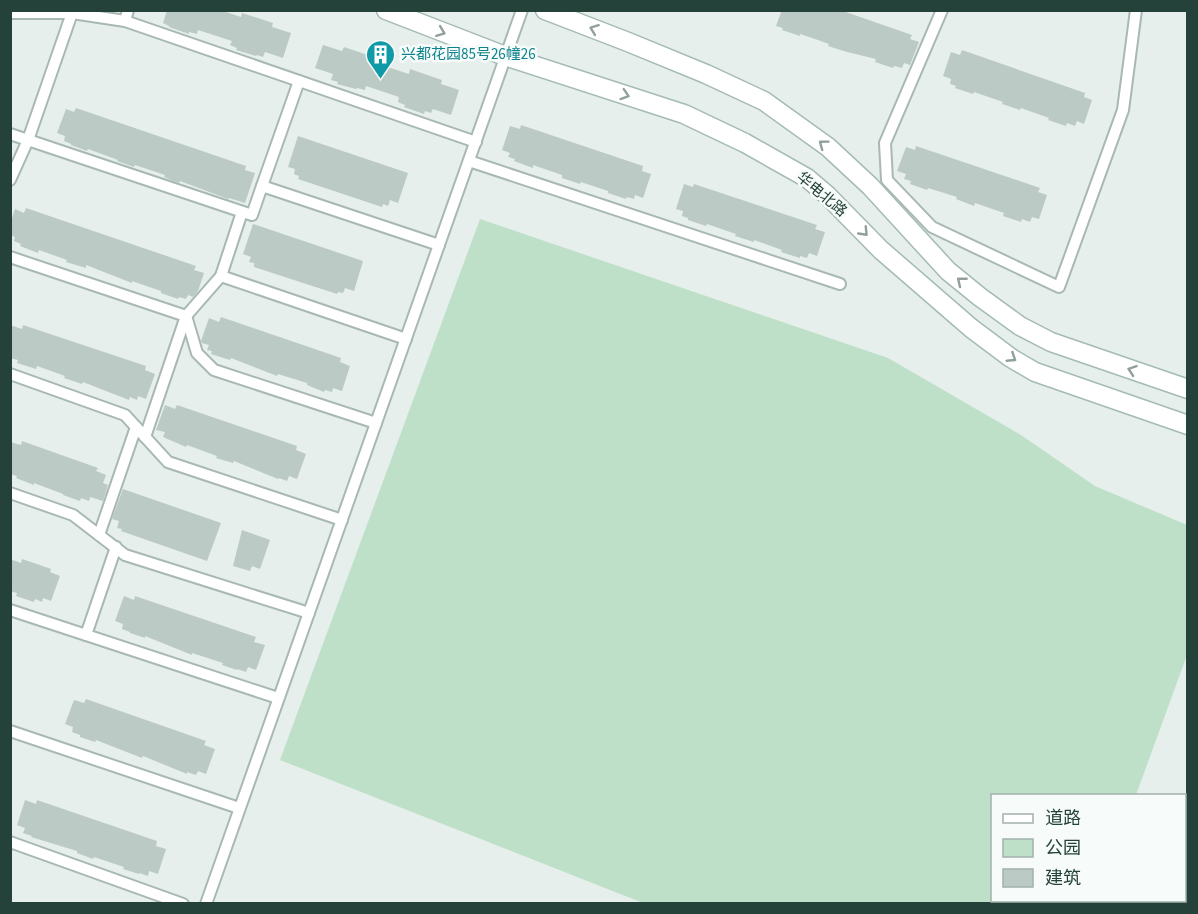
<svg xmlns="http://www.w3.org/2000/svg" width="1198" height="914" font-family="'Source Sans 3','Noto Sans SC',sans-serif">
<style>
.green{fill:#bfe0c8}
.building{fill:#bbcac4}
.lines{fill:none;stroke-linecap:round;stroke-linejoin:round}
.lane-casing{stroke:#a8b8b2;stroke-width:14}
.secondary-casing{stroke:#a4bbb3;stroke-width:21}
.lane{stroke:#fff;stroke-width:10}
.secondary{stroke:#fff;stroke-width:18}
.oneway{stroke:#92a09c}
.labels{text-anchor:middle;stroke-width:5;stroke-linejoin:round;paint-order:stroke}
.culture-label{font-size:15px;fill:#0d838f;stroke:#f7fbf9;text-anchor:start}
.street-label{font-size:15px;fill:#24423a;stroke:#f7fbf9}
</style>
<rect width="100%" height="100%" fill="#e6efeb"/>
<!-- green -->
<polygon class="green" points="480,219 888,358 1021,435 1095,486 1187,525 1187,655 1136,795 992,796 992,900 1098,901 1097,903 643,903 280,760"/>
<!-- building -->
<g class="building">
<polygon points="167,10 220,10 241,17 242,13 273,23 272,27 291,33 283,58 265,52 263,57 257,55 256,56 236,50 237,48 230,45 232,41 198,30 197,34 189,32 189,34 169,27 169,26 163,23"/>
<polygon points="782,10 840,10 912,35 910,39 919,42 910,65 904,63 902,68 894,66 893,68 875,62 876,59 847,52 828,46 829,44 815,39 800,34 800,36 782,30 783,28 776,26"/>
<polygon points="323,45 342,51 344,47 374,57 372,62 409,74 410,69 442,80 441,84 459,90 451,115 433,109 431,113 425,111 424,114 404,107 405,105 398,102 399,97 366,86 365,90 357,88 356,89 337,84 338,82 331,80 333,74 315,68"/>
<polygon points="962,50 1085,93 1084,97 1092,100 1084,124 1077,121 1075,126 1067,123 1066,126 1048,120 1049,118 1021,108 1020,110 1002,104 1003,102 974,92 973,94 955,88 956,86 950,84 951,79 943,76 951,52 960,55"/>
<polygon points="76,108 246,166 245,170 255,173 245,203 229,198 228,199 180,181 179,183 173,181 164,177 165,175 135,165 134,167 117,161 118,160 88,149 87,151 71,145 71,144 64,141 65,136 57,133 66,109 74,112"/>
<polygon points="521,125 643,166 642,171 651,174 643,198 635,195 634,199 627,197 626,199 608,193 608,191 581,182 580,184 562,178 562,175 533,165 533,168 514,161 515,159 508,157 510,153 502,150 510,126 520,129"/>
<polygon points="298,136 408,173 398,203 390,200 388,206 383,204 382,207 298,179 299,176 294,174 295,169 288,167"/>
<polygon points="916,146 1040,188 1038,192 1047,195 1039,219 1032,217 1030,222 1022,219 1021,222 1003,216 1004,213 975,203 974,206 956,199 957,197 928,188 927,190 910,184 911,181 904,179 906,174 897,171 906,147 915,150"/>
<polygon points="684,184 693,187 694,184 817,225 815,229 825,232 817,256 809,253 807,258 800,256 800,258 781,252 782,250 754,240 754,242 735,236 736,234 707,224 706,226 688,220 688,218 682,216 683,211 676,209"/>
<polygon points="26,208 196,266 194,270 204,273 198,291 193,297 188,295 186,299 179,297 178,299 161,293 161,291 132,281 132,283 86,265 86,268 66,262 67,260 39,250 38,253 20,246 21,244 14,241 15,237 10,235 10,224 15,209 24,213"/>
<polygon points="253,224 363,261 354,291 345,288 343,293 338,292 337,294 254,267 254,263 249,262 251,257 243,254"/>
<polygon points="221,317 341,358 340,362 350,366 342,391 333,388 332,392 325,390 324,392 307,385 307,383 278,374 277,376 231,358 230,360 211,354 212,351 207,350 209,345 202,343 201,341 209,318 219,322"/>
<polygon points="10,325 22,329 23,325 146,366 145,370 155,374 146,399 138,396 137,400 130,397 129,400 83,382 82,384 64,378 65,376 37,366 36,369 17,363 18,360 10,358"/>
<polygon points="165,405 175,409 177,405 297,446 296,450 306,454 297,479 289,476 287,481 279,478 278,479 234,461 233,463 216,458 217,456 187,445 186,447 163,437 165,432 156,430"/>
<polygon points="22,441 98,468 96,471 106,475 103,483 108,485 103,501 90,497 89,501 81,498 80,501 63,495 63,494 34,483 34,485 16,478 17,476 10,474 10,442 21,445"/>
<polygon points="123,489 221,523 207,561 121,531 122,529 117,528 119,521 112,519"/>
<polygon points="242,530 270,540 260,569 252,566 250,571 233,566"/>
<polygon points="10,559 21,563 22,559 37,564 51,569 50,572 60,576 51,601 43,598 42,602 35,599 34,602 16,596 17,593 10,591"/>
<polygon points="124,596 134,600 135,596 256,637 254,642 265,645 256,670 248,667 246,672 237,669 237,670 222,665 223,663 192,653 192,655 145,636 145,638 130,633 130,632 122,629 123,624 115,621"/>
<polygon points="86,699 206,741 204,745 215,749 206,774 198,771 196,775 187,772 187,774 143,756 142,758 96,740 95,742 80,737 80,735 72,732 73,727 65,724 74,700 84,703"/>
<polygon points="25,800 36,804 37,800 157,841 156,846 166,849 158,874 149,871 148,876 139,873 139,874 123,869 124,867 94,857 93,859 77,853 77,851 31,837 32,836 23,833 25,828 17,825"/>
</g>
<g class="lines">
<defs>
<g id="lane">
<polyline points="942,10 885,143 887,180 932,227 1059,287 1123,110 1136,10"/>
<polyline points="10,13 72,13"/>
<polyline points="125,21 476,142"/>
<polyline points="10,134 252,215 262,186 439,245"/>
<polyline points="469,161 840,284"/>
<polyline points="10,180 28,140 72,13 125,21 128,10"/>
<polyline points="262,186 299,81"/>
<polyline points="10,257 186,316 197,353 214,370 376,423"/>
<polyline points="221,276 242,212"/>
<polyline points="10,374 125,415 168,462 342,520"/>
<polyline points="145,437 186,316 221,276 406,339"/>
<polyline points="10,493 73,515 125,555 309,613"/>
<polyline points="99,535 136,427"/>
<polyline points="10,610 278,698"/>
<polyline points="86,635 116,547"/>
<polyline points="10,731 239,808"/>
<polyline points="10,842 183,904"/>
<polyline points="206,904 522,10"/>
</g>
<g id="secondary">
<polyline points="386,10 505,56 684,114 745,143 807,178 827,195 881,250 971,328 1011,358 1035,372 1188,425"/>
<polyline points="545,10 628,42 706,74 764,101 828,147 870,186 948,271 980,297 1020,326 1051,342 1188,389"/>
</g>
</defs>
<!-- lane casing -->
<use href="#lane" class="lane-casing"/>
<!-- secondary casing -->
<use href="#secondary" class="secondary-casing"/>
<!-- lane -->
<use href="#lane" class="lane"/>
<!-- secondary -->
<use href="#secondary" class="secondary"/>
</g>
<!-- one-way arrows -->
<defs><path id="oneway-chevron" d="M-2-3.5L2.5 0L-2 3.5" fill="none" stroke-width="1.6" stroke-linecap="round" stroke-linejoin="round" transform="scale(1.5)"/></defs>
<g class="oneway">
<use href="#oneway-chevron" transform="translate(594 29) rotate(-159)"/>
<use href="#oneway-chevron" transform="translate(441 32) rotate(21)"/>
<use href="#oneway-chevron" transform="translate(625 95) rotate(18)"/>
<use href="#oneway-chevron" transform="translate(823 144) rotate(-143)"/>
<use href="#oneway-chevron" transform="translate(864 232) rotate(46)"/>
<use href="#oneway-chevron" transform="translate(961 281) rotate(-141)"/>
<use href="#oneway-chevron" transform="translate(1012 358) rotate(33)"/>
<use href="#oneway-chevron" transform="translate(1132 370) rotate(-161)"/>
</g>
<!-- icons -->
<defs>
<symbol id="building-pin" viewBox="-11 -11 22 30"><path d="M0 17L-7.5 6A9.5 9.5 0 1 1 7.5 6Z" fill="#0f9aa8" stroke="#f7fbf9"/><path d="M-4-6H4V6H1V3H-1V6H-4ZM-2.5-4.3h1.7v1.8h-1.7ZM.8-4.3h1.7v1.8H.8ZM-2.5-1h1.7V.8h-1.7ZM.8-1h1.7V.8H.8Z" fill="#fff"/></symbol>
</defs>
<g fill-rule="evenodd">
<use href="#building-pin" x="364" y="38" width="33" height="45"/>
</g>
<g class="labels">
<!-- culture labels -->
<g class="culture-label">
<text x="401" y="59">兴都花园85号26幢26</text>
</g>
<!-- street labels -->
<g class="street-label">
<text transform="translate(822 194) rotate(40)" y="5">华电北路</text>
</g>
</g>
<!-- border -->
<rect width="1198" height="914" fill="none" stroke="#24423a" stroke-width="24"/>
<!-- legend -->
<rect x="991" y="794" width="195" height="108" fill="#f7fbf9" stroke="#a3b1ad" stroke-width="1.5"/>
<rect x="1003" y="814" width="30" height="9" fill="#ffffff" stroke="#a3b1ad" stroke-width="1.5"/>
<text x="1045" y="824" font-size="18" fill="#24423a">道路</text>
<rect x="1003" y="839" width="30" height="18" fill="#bfe0c8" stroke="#a3b1ad" stroke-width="1.5"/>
<text x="1045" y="854" font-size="18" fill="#24423a">公园</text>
<rect x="1003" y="869" width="30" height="18" fill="#bbcac4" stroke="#a3b1ad" stroke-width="1.5"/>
<text x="1045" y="884" font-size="18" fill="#24423a">建筑</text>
</svg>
